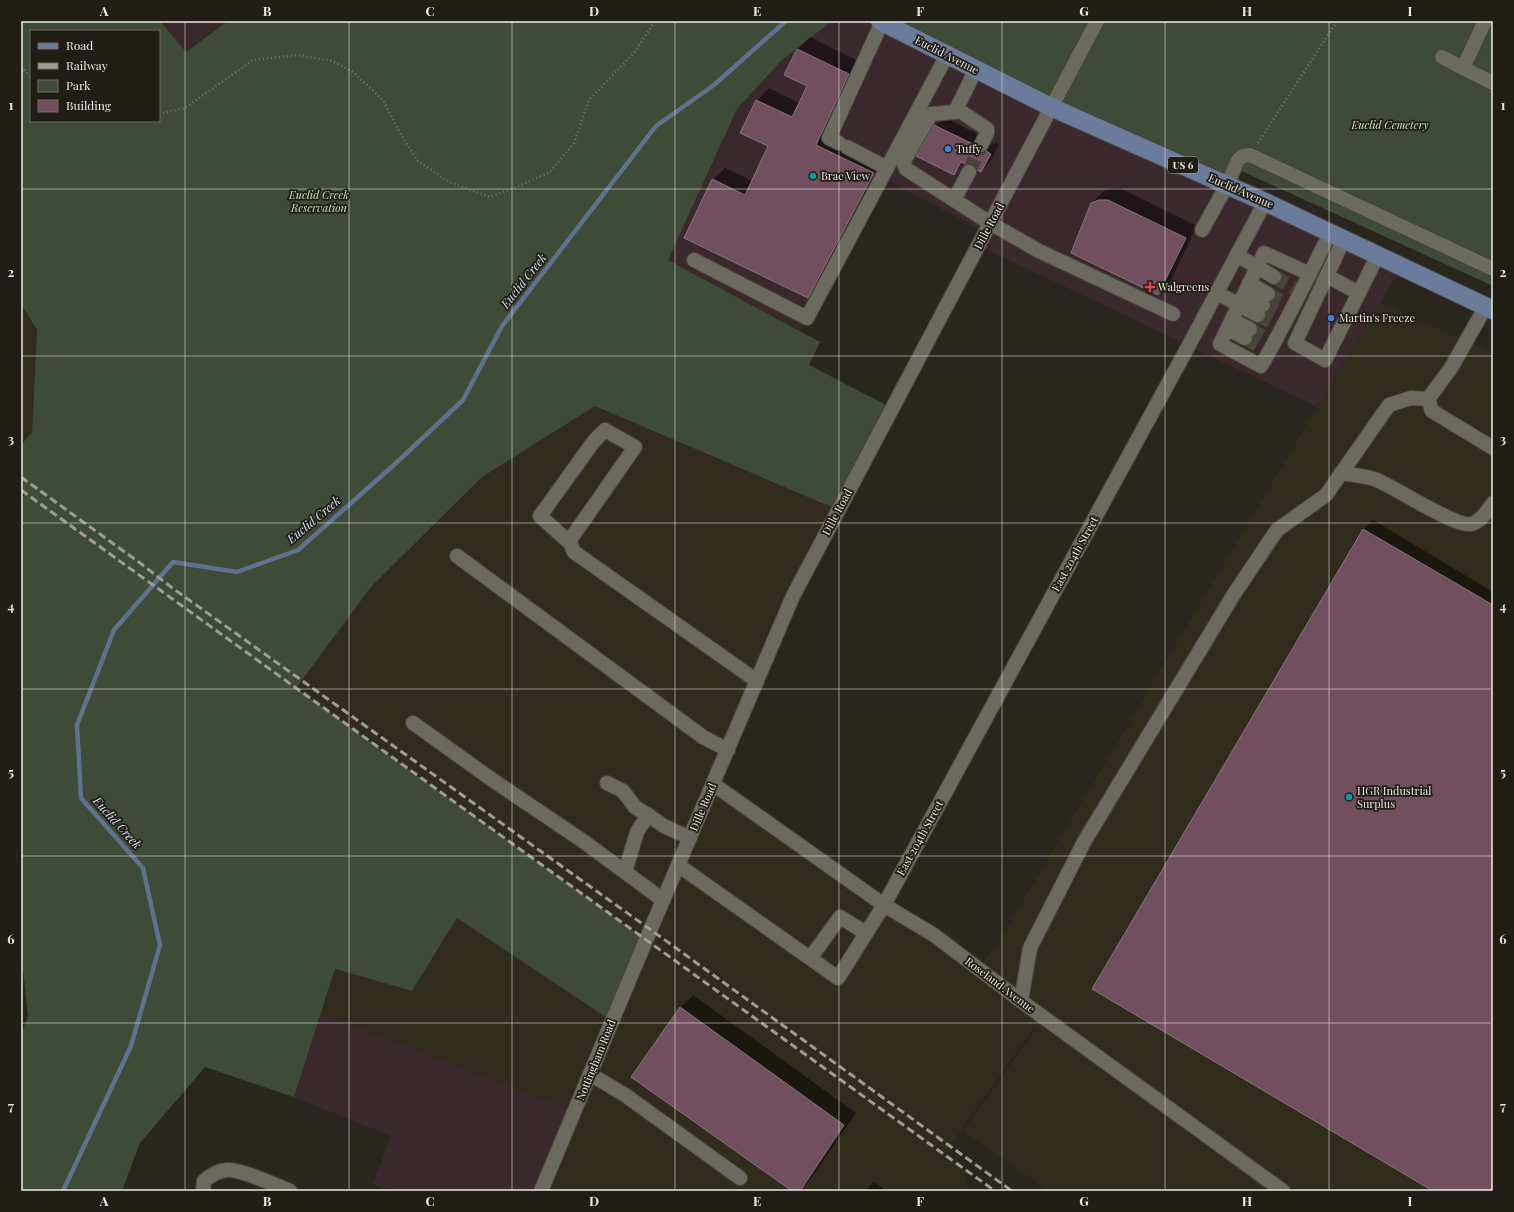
<svg xmlns="http://www.w3.org/2000/svg" width="1514" height="1212" font-family="'Playfair Display',serif">
<style>
.commercial{fill:#3b282d}
.built{fill:#312b1c}
.green{fill:#3e4b36;fill-rule:evenodd}
.shadow{fill:#0007}
.lines{fill:none;stroke-linecap:round;stroke-linejoin:round}
.stream{stroke:#5e718e;stroke-width:4.5}
.building{fill:#714f5f;stroke:#82767c}
.minor-tunnel{stroke:#46443b;stroke-width:14;stroke-dasharray:14 7;stroke-linecap:butt}
.minor-casing{stroke:#47443c;stroke-width:16}
.major-casing{stroke:#47443c;stroke-width:20}
.path{stroke:#77746d;stroke-width:2.5;stroke-dasharray:1 3;stroke-linecap:butt}
.minor{stroke:#6c695e;stroke-width:14}
.major{stroke:#6b7b9c;stroke-width:18}
.rail{stroke:#9e9c95;stroke-width:3;stroke-dasharray:8 4;stroke-linecap:butt}
.grid{fill:none;stroke:#edebe5;stroke-width:1;stroke-opacity:0.55}
.shop-dot{fill:#3f7fe0;stroke:#201d14;stroke-width:1.5}
.culture-dot{fill:#0f9aa8;stroke:#201d14;stroke-width:1.5}
.health-dot{fill:#e0444e;stroke:#201d14;stroke-width:1.5}
.labels{text-anchor:middle;stroke-width:3.5;stroke-linejoin:round;paint-order:stroke}
.shield{fill:#201d14;stroke:#b0ada6;stroke-width:1}
.shield-label{font-size:10px;font-weight:bold;fill:#edebe5}
.street-label{font-size:11px;fill:#edebe5;stroke:#201d14}
.park-label{font-size:11px;font-style:italic;fill:#c5e8b1;stroke:#201d14}
.poi-label{font-size:11px;fill:#edebe5;stroke:#201d14;text-anchor:start}
.water-label{font-size:12px;font-style:italic;fill:#d5e3f8;stroke:#201d14}
.neatline{fill:none;stroke:#edebe5;stroke-width:1.5}
.grid-label{font-size:13px;text-anchor:middle;font-weight:bold;fill:#edebe5}
</style>
<rect width="100%" height="100%" fill="#29261d"/>
<!-- commercial -->
<g class="commercial">
<polygon points="160,21 228,21 186,52"/>
<polygon points="832,21 880,21 1402,267 1317,407 978,245 985,232 882,178 800,331 668,260 737,109 781,61"/>
<polygon points="321,1013 575,1111 541,1191 389,1191 373,1184 391,1136 294,1097"/>
</g>
<!-- built -->
<g class="built">
<polygon points="1380,302 1493,354 1493,1191 1049,1191 963,1131 1037,1028 1035,1026 944,1154 963,1168 969,1191 541,1191 575,1111 321,1013 335,969 412,991 457,918 612,1021 296,688 371,587 482,477 595,406 838,510 713,784 978,968 996,946"/>
<polygon points="21,304 37,329 32,432 21,445"/>
</g>
<!-- green -->
<g class="green">
<path d="M21,21H160L186,52L228,21H832L781,61L737,109L668,260L820,342L809,365L892,408L838,510L595,406L482,477L371,587L296,688L646,940L612,1021L457,918L412,991L335,969L294,1097L205,1067L140,1143L122,1191H21V1034L28,1016L21,950V498L26,494L21,490V445L32,432L37,330L21,304ZM31,31H159V121H31Z"/>
<polygon points="880,21 1493,21 1493,286 1237,169 1227,185"/>
</g>
<!-- shadow -->
<g class="shadow">
<polygon points="810,37 860,62 828,133 885,161 820,285 808,297 713,180 725,168 753,181 770,146 741,132 757,100 769,88 799,103 808,85 786,75 798,49"/>
<polygon points="944,117 981,136 986,144 991,145 996,143 999,145 990,162 981,171 973,163 964,162 954,174 918,156 935,126"/>
<polygon points="1112,188 1120,188 1197,226 1170,282 1158,294 1092,203 1104,191"/>
<polygon points="1373,520 1493,592 1493,1191 1435,1191 1094,989 1364,529"/>
<polygon points="693,995 856,1113 809,1181 799,1191 794,1191 632,1077 681,1007"/>
<polygon points="874,1182 887,1191 865,1191"/>
</g>
<g class="lines">
<!-- stream -->
<polyline class="stream" points="63,1191 131,1046 160,945 143,868 81,798 77,725 114,630 173,562 237,572 298,550 395,464 463,400 502,326 656,126 714,85 786,21"/>
</g>
<!-- building -->
<g class="building">
<polygon points="797,49 849,74 816,145 874,173 808,298 684,238 712,179 745,195 768,146 740,133 756,100 792,117 807,86 784,75"/>
<polygon points="934,125 973,144 974,149 977,152 982,153 986,151 991,154 981,172 977,170 973,164 966,164 961,162 954,175 916,156"/>
<polygon points="1099,200 1108,200 1186,238 1158,295 1071,253 1091,203"/>
<polygon points="1363,529 1493,605 1493,1191 1433,1191 1092,989"/>
<polygon points="680,1007 844,1125 800,1191 792,1191 631,1077"/>
</g>
<g class="lines">
<!-- minor-tunnel -->
<g class="minor-tunnel">
<polyline points="969,172 981,145"/>
<polyline points="1274,277 1294,288"/>
<polyline points="1268,294 1286,304"/>
<polyline points="1263,305 1281,315"/>
<polyline points="1258,315 1275,324"/>
<polyline points="1250,329 1267,339"/>
<polyline points="1245,338 1262,348"/>
</g>
<defs>
<g id="minor">
<polyline points="1442,57 1463,68 1485,21"/>
<polyline points="1463,68 1493,83"/>
<polyline points="976,69 955,112 931,114 905,159 904,164 906,169 990,223 1039,251 1173,314"/>
<polyline points="957,109 987,129 987,133 981,145"/>
<polyline points="839,143 829,138 882,22"/>
<polyline points="847,147 887,168 947,55"/>
<polyline points="954,200 969,172"/>
<polyline points="1202,230 1227,185 1238,160 1243,156 1250,155 1493,269"/>
<polyline points="1344,239 1295,343 1325,360 1378,255"/>
<polyline points="1237,255 1274,277"/>
<polyline points="694,260 807,318 887,168"/>
<path d="M1310,274L1264,253L1220,344L1261,366C1286,323 1308,278 1330,233"/>
<polyline points="1327,276 1359,293"/>
<polyline points="1249,283 1268,294"/>
<polyline points="1217,293 1258,315"/>
<polyline points="1244,295 1263,305"/>
<polyline points="1232,320 1250,329"/>
<polyline points="1228,329 1245,338"/>
<polyline points="1428,399 1432,411 1493,448"/>
<path d="M1341,473C1353,475 1367,476 1377,480C1396,488 1455,527 1471,524C1481,522 1488,510 1493,503"/>
<polyline points="570,543 540,516 594,441 605,430 635,447 572,537 570,543 574,552 757,681"/>
<polyline points="457,556 703,737 728,750"/>
<polyline points="413,723 494,781 583,841 663,900"/>
<polyline points="607,783 623,791 635,807 648,815"/>
<polyline points="713,784 884,905 934,935 1021,1001 1283,1191"/>
<polyline points="678,865 838,978 884,905 1189,345 1265,202"/>
<polyline points="625,872 637,832 648,815 664,826 690,838"/>
<polyline points="811,957 840,917 866,933"/>
<polyline points="1021,1001 1030,948 1084,842 1234,594 1277,530 1326,495 1389,405 1411,398 1428,399 1451,368 1486,306"/>
<polyline points="590,1074 625,1095 740,1178"/>
<path d="M203,1191L204,1181C211,1175 217,1171 227,1170C241,1169 275,1185 290,1191"/>
<polyline points="541,1191 646,940 793,596 1097,21"/>
</g>
<polyline id="major" points="880,21 1051,107 1265,202 1493,310"/>
</defs>
<!-- minor casing -->
<use href="#minor" class="minor-casing"/>
<!-- major casing -->
<use href="#major" class="major-casing"/>
<!-- path -->
<g class="path">
<polyline points="21,67 31,77"/>
<polyline points="159,114 185,108 253,60 298,55 332,61 353,72 383,100 400,133 418,161 449,182 490,197 519,186 550,172 574,143 589,100 634,53 655,21"/>
<polyline points="1258,143 1337,21"/>
</g>
<!-- minor -->
<use href="#minor" class="minor"/>
<!-- major -->
<use href="#major" class="major"/>
<!-- rail -->
<g class="rail">
<polyline points="21,477 140,563 171,587 651,930 1012,1191"/>
<polyline points="21,490 995,1191"/>
</g>
</g>
<!-- grid -->
<path class="grid" d="M185,21V1191M349,21V1191M512,21V1191M675,21V1191M839,21V1191M1002,21V1191M1165,21V1191M1329,21V1191M21,189H1493M21,356H1493M21,523H1493M21,689H1493M21,856H1493M21,1023H1493"/>
<!-- markers -->
<g class="shop-dot">
<circle cx="948" cy="149" r="4"/>
<circle cx="1331" cy="318" r="4"/>
</g>
<g class="culture-dot">
<circle cx="813" cy="176" r="4"/>
<circle cx="1349" cy="797" r="4"/>
</g>
<path class="health-dot" d="M1148 281h4v4h4v4h-4v4h-4v-4h-4v-4h4z"/>
<g class="labels">
<!-- shield labels -->
<rect class="shield" x="1168" y="157" width="30" height="16" rx="3"/>
<g class="shield-label">
<text x="1183" y="169">US 6</text>
</g>
<!-- street labels -->
<g class="street-label">
<text transform="translate(947 55) rotate(27)" y="4">Euclid Avenue</text>
<text transform="translate(1241 191) rotate(24)" y="4">Euclid Avenue</text>
<text transform="translate(989 226) rotate(-62)" y="4">Dille Road</text>
<text transform="translate(837 512) rotate(-62)" y="4">Dille Road</text>
<text transform="translate(1075 554) rotate(-61)" y="4">East 204th Street</text>
<text transform="translate(703 807) rotate(-67)" y="4">Dille Road</text>
<text transform="translate(920 838) rotate(-61)" y="4">East 204th Street</text>
<text transform="translate(1000 985) rotate(37)" y="4">Roseland Avenue</text>
<text transform="translate(596 1060) rotate(-68)" y="4">Nottingham Road</text>
</g>
<!-- park labels -->
<g class="park-label">
<text x="1390" y="129">Euclid Cemetery</text>
<text x="319" y="199">Euclid Creek<tspan x="319" dy="13">Reservation</tspan></text>
</g>
<!-- poi labels -->
<g class="poi-label">
<text x="956" y="153">Tuffy</text>
<text x="821" y="180">Brae View</text>
<text x="1158" y="291">Walgreens</text>
<text x="1339" y="322">Martin's Freeze</text>
<text x="1357" y="795">HGR Industrial<tspan x="1357" dy="13">Surplus</tspan></text>
</g>
<!-- water labels -->
<g class="water-label">
<text transform="translate(524 281) rotate(-52)" y="4">Euclid Creek</text>
<text transform="translate(314 520) rotate(-40)" y="4">Euclid Creek</text>
<text transform="translate(117 823) rotate(48)" y="4">Euclid Creek</text>
</g>
</g>
<!-- border -->
<rect width="1514" height="1212" fill="none" stroke="#201d14" stroke-width="44"/>
<!-- legend -->
<rect x="30" y="30" width="130" height="92" fill="#201d14" stroke="#726f68"/>
<rect x="38" y="43" width="20" height="6" fill="#6b7b9c" stroke="#726f68"/>
<text x="66" y="50" font-size="12" fill="#edebe5">Road</text>
<rect x="38" y="63" width="20" height="6" fill="#9e9c95" stroke="#726f68"/>
<text x="66" y="70" font-size="12" fill="#edebe5">Railway</text>
<rect x="38" y="80" width="20" height="12" fill="#3e4b36" stroke="#726f68"/>
<text x="66" y="90" font-size="12" fill="#edebe5">Park</text>
<rect x="38" y="100" width="20" height="12" fill="#714f5f" stroke="#726f68"/>
<text x="66" y="110" font-size="12" fill="#edebe5">Building</text>
<rect x="22" y="22" width="1470" height="1168" class="neatline"/>
<g class="grid-label">
<text x="104" y="16">A</text>
<text x="267" y="16">B</text>
<text x="430" y="16">C</text>
<text x="594" y="16">D</text>
<text x="757" y="16">E</text>
<text x="920" y="16">F</text>
<text x="1084" y="16">G</text>
<text x="1247" y="16">H</text>
<text x="1410" y="16">I</text>
<text x="11" y="110">1</text>
<text x="1503" y="110">1</text>
<text x="11" y="277">2</text>
<text x="1503" y="277">2</text>
<text x="11" y="444">3</text>
<text x="1503" y="444">3</text>
<text x="11" y="611">4</text>
<text x="1503" y="611">4</text>
<text x="11" y="777">5</text>
<text x="1503" y="777">5</text>
<text x="11" y="944">6</text>
<text x="1503" y="944">6</text>
<text x="11" y="1111">7</text>
<text x="1503" y="1111">7</text>
<text x="104" y="1206">A</text>
<text x="267" y="1206">B</text>
<text x="430" y="1206">C</text>
<text x="594" y="1206">D</text>
<text x="757" y="1206">E</text>
<text x="920" y="1206">F</text>
<text x="1084" y="1206">G</text>
<text x="1247" y="1206">H</text>
<text x="1410" y="1206">I</text>
</g>
</svg>
